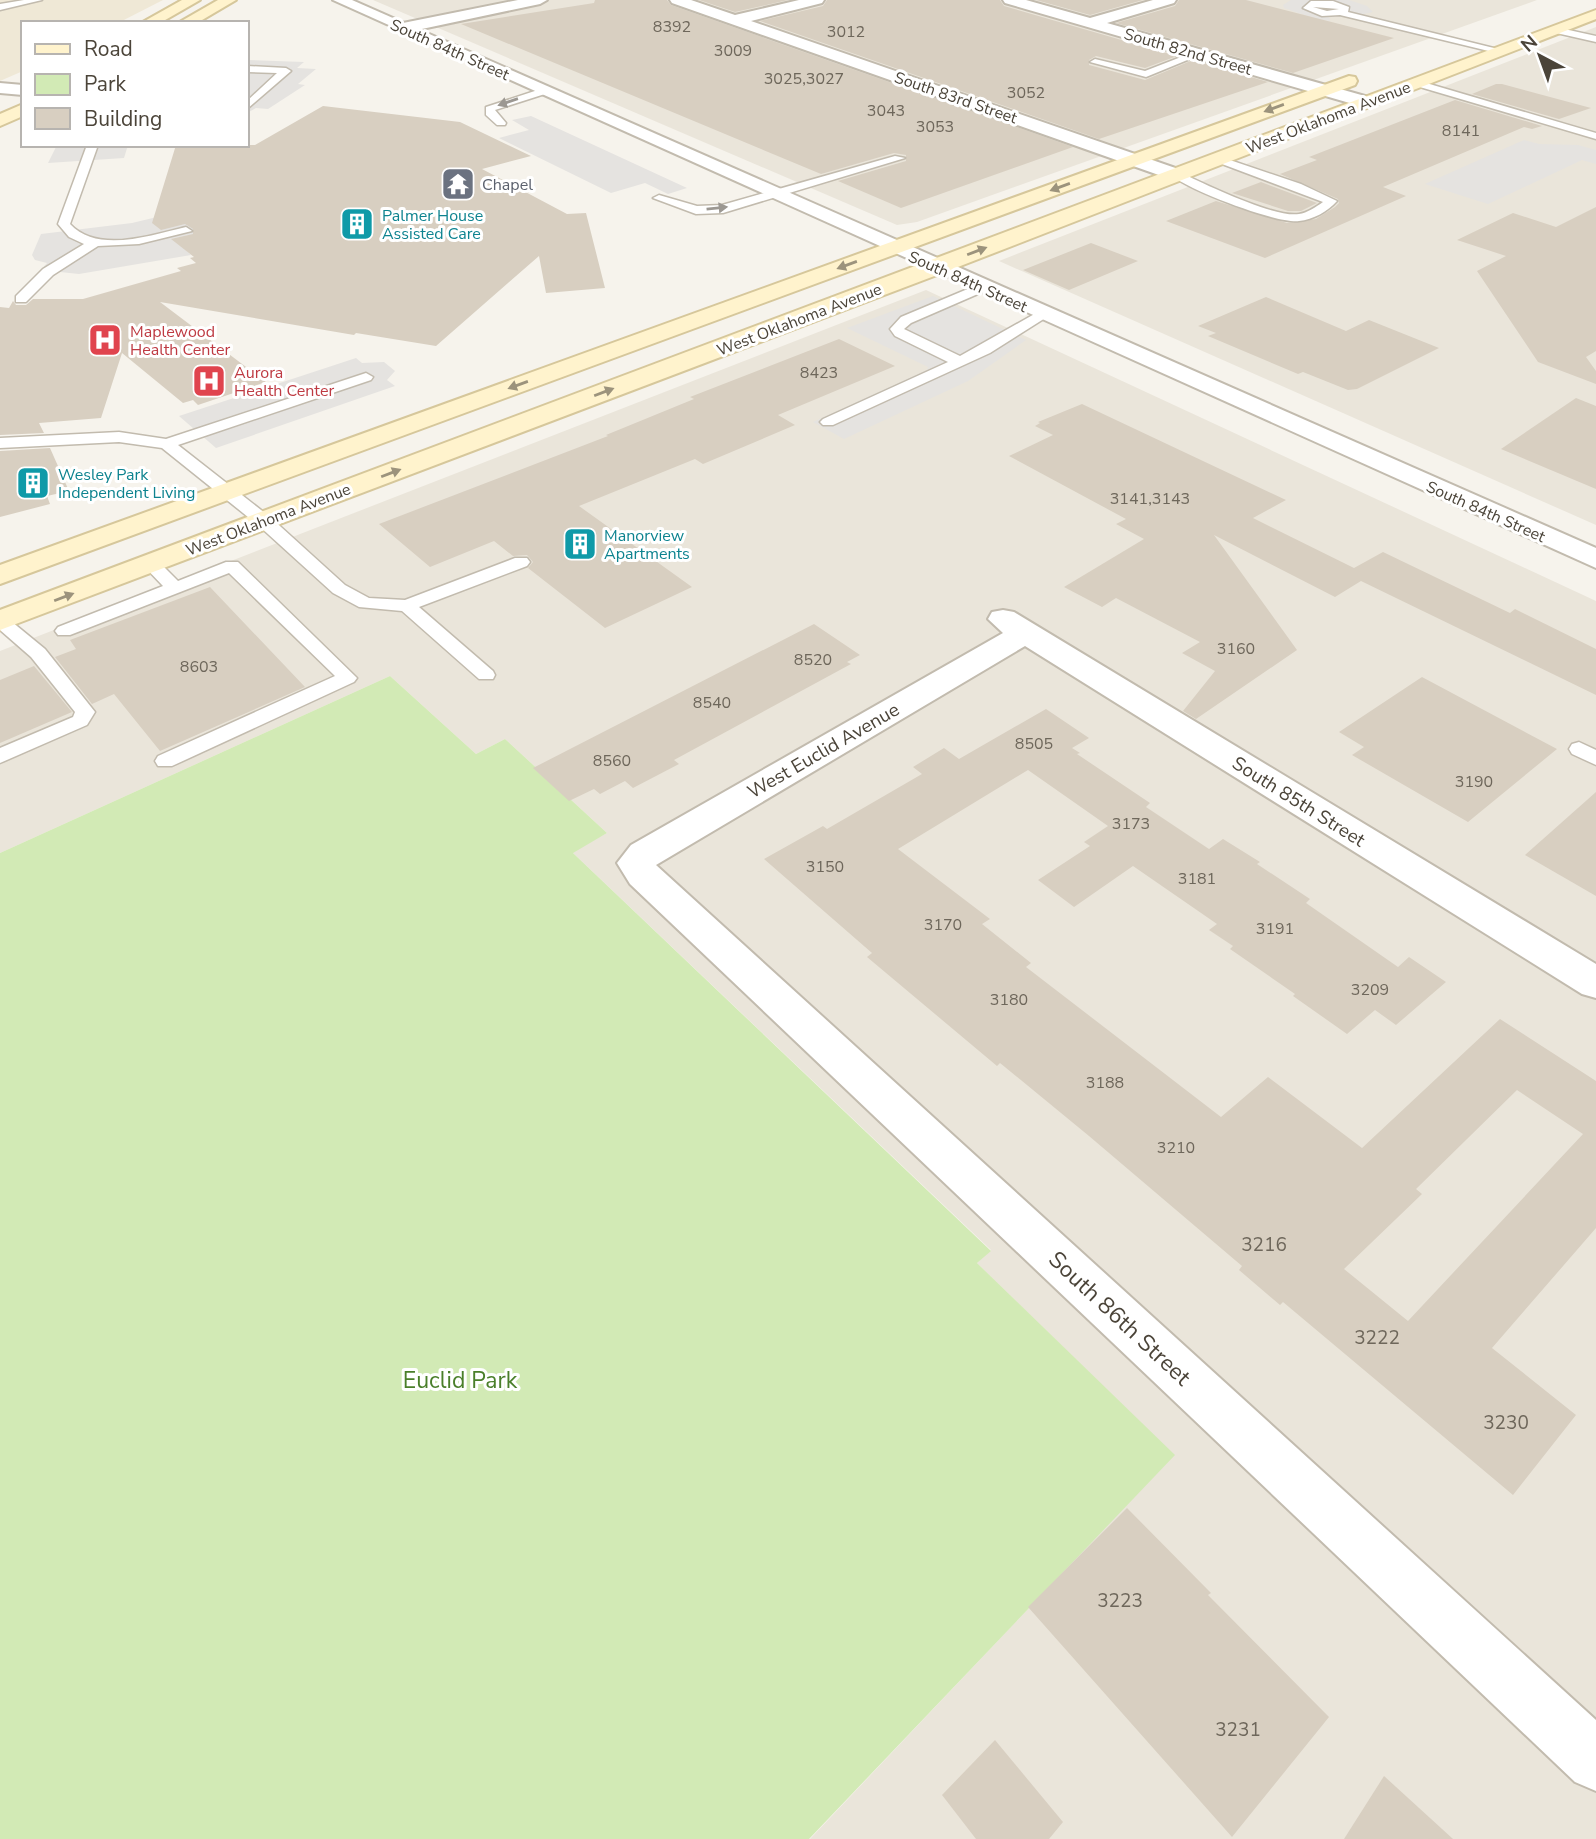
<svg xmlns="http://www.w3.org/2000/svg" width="1596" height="1839" font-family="'Nunito Sans',sans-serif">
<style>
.residential{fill:#eae5da}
.education{fill:#efe8d6}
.green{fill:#d2eab5}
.parking{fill:#e5e3e0}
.building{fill:#d8cfc1;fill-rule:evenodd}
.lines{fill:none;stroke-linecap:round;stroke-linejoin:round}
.service-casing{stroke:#c2bbae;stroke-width:3}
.minor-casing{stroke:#c2bbae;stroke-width:4}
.tertiary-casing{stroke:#c2bbae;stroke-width:4}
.secondary-casing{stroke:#d6c79b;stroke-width:4}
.service{fill:#fff;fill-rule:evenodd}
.minor{fill:#fff;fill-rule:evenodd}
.tertiary{fill:#fff;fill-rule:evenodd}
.secondary{fill:#fff3cd;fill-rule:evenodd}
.oneway{fill:#9c9892}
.oneway2{fill:#9c937c}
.labels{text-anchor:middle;stroke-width:6;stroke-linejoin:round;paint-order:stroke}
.number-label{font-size:16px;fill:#6e675b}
.far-street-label{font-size:16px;fill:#4b4439;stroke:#fff}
.far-worship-label{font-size:16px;fill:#5b616d;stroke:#fff;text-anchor:start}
.far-culture-label{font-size:16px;fill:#0d838f;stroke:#fff;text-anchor:start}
.far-health-label{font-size:16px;fill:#be3a42;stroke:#fff;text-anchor:start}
.street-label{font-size:19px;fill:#4b4439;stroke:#fff}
.near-number-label{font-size:19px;fill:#6e675b}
.near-street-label{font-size:23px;fill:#4b4439;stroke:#fff}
.near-park-label{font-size:23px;fill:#4a7f2a;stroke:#fff}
</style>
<rect width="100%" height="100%" fill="#f6f3ec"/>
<!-- residential -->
<g class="residential">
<polygon points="373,0 1537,0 917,222 897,225"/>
<polygon points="1596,27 1596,525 999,261"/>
<polygon points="926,290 1596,601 1596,1839 810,1839 1174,1455 977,1263 991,1250 572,852 607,833 505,739 476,754 390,676 0,853 0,651"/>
</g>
<!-- education -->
<polygon class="education" points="0,0 163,0 118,23 23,23 23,71 0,81"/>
<!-- green -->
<polygon class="green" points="390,676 476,754 505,739 607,833 573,853 991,1251 977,1263 1175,1455 809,1839 0,1839 0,853"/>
<!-- parking -->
<g class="parking">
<polygon points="1291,0 1349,0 1367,6 1373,12 1349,17 1329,16 1330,21 1316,19 1284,8 1283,5"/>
<polygon points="247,60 304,62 297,68 316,69 298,84 305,85 268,109 256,108 247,113"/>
<polygon points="531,116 687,188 668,194 645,183 611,193 499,138 529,130 512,120"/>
<polygon points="1524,140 1539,144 1578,145 1596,150 1596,164 1582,160 1488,204 1425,184"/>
<polygon points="57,145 128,145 124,158 48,163"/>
<polygon points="157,217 228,229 186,250 191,255 79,274 41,270 47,263 35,260 32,255 41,234 132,223"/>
<polygon points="933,296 1026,340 968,381 844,439 813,422 927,370 928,367 847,328"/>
<polygon points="356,358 362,363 384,362 395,371 387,380 395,386 216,448 179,416"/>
</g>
<!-- building -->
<g class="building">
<polygon points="595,0 667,0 671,5 1073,147 901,208 838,181 906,161 906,155 894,153 821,174 461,24 594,3"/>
<polygon points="699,0 788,0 735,12"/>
<polygon points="827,0 1000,0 1004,6 1177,56 1145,68 1096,56 1089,60 1089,65 1145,80 1193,60 1268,82 1099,139 760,21 823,6"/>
<polygon points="1036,0 1143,0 1090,15"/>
<polygon points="1179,0 1246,0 1394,38 1293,73 1116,23 1175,6"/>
<polygon points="1496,84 1502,84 1591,108 1559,119 1472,94"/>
<polygon points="1455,100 1542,126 1532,129 1524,127 1383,187 1406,196 1265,258 1166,221 1216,201 1287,223 1316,219 1335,207 1339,203 1338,199 1280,174 1317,160 1309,157"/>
<polygon points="323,106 460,122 531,156 482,169 567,214 586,213 605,288 546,293 539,256 436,346 356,333 354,335 160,302 266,382 198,405 193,400 183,403 122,353 101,418 39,423 44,433 0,435 0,307 9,308 13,301 16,305 26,305 33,299 83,299 181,271 177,268 196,263 190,258 194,257 171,239 193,234 193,229 185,224 161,230 152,223 176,145 255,145"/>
<polygon points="1261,182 1317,203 1301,211 1288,211 1232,193"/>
<polygon points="1596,207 1596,351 1586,357 1596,371 1596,384 1538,362 1477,271 1506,256 1457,240 1513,213 1556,227"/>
<polygon points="1091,243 1138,261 1069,290 1023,270"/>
<polygon points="1266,297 1346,331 1369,320 1439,348 1357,389 1348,390 1303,372 1298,374 1208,336 1216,333 1198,326"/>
<polygon points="839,339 895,366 778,415 795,425 703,464 695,459 579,506 692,587 605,628 528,568 533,562 527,555 513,556 494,541 430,567 379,524 608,436 606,435 694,399 690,397"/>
<polygon points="1576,398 1596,406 1596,489 1501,449"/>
<polygon points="1082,404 1286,500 1253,518 1354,568 1383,552 1510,613 1515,609 1596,649 1596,695 1361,581 1335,597 1214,535 1297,650 1196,719 1183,711 1215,671 1182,653 1200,642 1116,598 1102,607 1064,587 1144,539 1116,524 1126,519 1009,456 1053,435 1035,426 1040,423 1038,422"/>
<polygon points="50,448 69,491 47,496 50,504 0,517 0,451"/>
<polygon points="210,587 305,687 160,751 114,694 92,704 55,657 76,649 70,640"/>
<polygon points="814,624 860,655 847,662 851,664 674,760 679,764 633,788 625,781 600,794 594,789 569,801 533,768"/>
<polygon points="34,666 72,712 0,743 0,680"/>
<polygon points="1422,677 1557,749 1468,822 1352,755 1364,747 1339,732"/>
<path d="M1046,709L1089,738L1072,748L1080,753L1077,754L1150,803L1146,807L1209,849L1223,839L1260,862L1257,864L1310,899L1306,903L1398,967L1409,957L1446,982L1396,1025L1375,1010L1347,1034L1293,996L1295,994L1230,949L1233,946L1209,930L1217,924L1133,866L1074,907L1038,880L1090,846L1084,842L1108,826L1028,770L898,849L990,919L982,924L1031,963L1026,967L1221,1117L1268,1077L1362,1148L1500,1019L1596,1081V1228L1492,1348L1576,1415L1513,1495L1283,1302L1280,1305L1239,1270L1242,1266L1089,1136L1000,1063L997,1066L867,957L872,953L764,859L823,826L827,829L922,774L913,767L944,748L959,759ZM1517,1090L1583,1134L1408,1321L1344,1269L1422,1194L1416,1189Z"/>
<polygon points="1596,792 1596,896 1525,855"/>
<polygon points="1127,1508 1211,1593 1208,1595 1329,1717 1232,1837 1028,1607"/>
<polygon points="995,1740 1063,1822 1049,1839 976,1839 942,1795"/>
<polygon points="1384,1776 1453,1839 1344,1839"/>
</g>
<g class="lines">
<defs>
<g id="service">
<polygon points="24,0 42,0 0,10 0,4"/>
<path d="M1311,1H1333L1349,7L1348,12L1506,51L1501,54L1340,15L1322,16L1303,8ZM1313,7L1339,9L1327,11Z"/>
<polygon points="1555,27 1596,36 1596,42 1552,32 1552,28"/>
<polygon points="1194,52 1202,54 1146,77 1090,62 1095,59 1145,71"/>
<polygon points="247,66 286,68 291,71 247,109 247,101 277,73 247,72"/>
<polygon points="1416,80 1596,133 1596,139 1413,85 1413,81"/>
<polygon points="544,88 548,89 548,93 495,110 506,123 505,125 497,125 486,115 486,107"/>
<path d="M87,145H98L70,224C98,254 151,235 186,227L192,231L139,244L98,246L53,275L26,302H16V296L43,269L84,244L69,237L58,224Z"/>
<polygon points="895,156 905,158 723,213 696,214 653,198 659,195 697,206 722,205"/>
<path d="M1218,156L1301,184L1337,201C1328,211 1313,220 1299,221C1277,224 1188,190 1171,175L1181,173C1205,184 1274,218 1299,214C1307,213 1316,207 1323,202L1214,161L1212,159Z"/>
<polygon points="982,283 989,287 987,290 911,323 904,329 960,356 1038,312 1043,311 1050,315 990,353 833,425 823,425 820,422 823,419 948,362 895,336 890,329 901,317"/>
<polygon points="366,373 373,377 371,380 178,445 270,517 345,585 369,598 405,600 515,558 527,558 530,562 527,566 419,607 493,671 495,675 493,679 479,679 402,611 359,607 333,593 258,525 162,448 119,442 0,448 0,438 119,432 166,439"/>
<polygon points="151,559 157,560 178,581 226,562 238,562 357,678 354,682 172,766 158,766 155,761 158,756 335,676 229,573 70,635 58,635 55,631 58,627 163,586 142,564"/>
<polygon points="0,616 6,617 45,649 95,712 87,725 0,763 0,748 73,717 75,712 31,657 0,630"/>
<polygon points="1579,742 1596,750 1596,765 1572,754 1569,749 1572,744"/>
</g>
<g id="minor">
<polygon points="518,0 547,0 540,4 403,33 395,28 403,23"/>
<polygon points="670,0 691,0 735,15 799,0 824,0 822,3 751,21 1184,171 1187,175 1184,179 1170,179 672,3"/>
<polygon points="1003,0 1026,0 1090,18 1153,0 1176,0 1174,3 1107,23 1372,98 1375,102 1366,107 1360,106 1005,3"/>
<polygon points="0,83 23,85 23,95 0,93"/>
<polygon points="1003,610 1014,612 1596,964 1596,998 1582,994 1025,646 656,865 1596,1720 1596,1791 1575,1782 630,884 617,863 631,845 1003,633 988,619 992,612"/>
</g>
<polygon id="tertiary" points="333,0 352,0 1596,548 1596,568"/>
<g id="secondary">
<polygon points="182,0 200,0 160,23 141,23"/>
<polygon points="218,0 236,0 197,23 178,23"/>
<polygon points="1596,10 1596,19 945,272 0,630 0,610"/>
<polygon points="1349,76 1355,77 1357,81 1355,85 0,584 0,565"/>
<polygon points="23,104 23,116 0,126 0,114"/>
</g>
</defs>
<!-- service casing -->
<use href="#service" class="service-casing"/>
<!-- minor casing -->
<use href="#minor" class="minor-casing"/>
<!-- tertiary casing -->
<use href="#tertiary" class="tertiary-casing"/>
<!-- secondary casing -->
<use href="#secondary" class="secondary-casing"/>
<!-- service -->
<use href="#service" class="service"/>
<!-- minor -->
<use href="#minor" class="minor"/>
<!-- tertiary -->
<use href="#tertiary" class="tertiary"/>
<!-- secondary -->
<use href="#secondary" class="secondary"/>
</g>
<!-- one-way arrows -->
<defs><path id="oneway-solid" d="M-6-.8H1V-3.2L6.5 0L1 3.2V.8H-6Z" transform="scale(1.75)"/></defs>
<g class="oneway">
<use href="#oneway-solid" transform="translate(508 102) rotate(161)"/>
<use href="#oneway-solid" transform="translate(717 208) rotate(-6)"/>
</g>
<g class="oneway2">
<use href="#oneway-solid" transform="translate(1274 108) rotate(160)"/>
<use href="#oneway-solid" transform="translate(1060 187) rotate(160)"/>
<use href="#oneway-solid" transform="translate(977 251) rotate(-21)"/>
<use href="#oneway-solid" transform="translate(847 265) rotate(160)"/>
<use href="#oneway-solid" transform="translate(518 385) rotate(160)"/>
<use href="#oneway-solid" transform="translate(604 392) rotate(-21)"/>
<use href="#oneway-solid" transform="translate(391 473) rotate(-21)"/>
<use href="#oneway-solid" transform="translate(64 597) rotate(-21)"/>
</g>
<!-- icons -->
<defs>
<symbol id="temple-square" viewBox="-11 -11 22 22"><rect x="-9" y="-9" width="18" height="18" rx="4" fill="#6b7280" stroke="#fff"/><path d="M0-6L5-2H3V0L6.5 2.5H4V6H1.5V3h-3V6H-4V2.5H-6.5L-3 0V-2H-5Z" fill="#fff"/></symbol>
<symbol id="building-square" viewBox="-11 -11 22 22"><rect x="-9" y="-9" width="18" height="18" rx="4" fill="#0f9aa8" stroke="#fff"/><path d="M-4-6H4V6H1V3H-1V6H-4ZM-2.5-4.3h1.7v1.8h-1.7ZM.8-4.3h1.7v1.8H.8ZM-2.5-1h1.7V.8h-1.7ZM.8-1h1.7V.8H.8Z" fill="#fff"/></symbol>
<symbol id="hospital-square" viewBox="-11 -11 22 22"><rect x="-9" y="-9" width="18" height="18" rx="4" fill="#e0444e" stroke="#fff"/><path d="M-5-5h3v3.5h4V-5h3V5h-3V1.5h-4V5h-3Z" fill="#fff"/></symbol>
</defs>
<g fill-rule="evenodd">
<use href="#temple-square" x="439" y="165" width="38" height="38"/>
<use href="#building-square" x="338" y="205" width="38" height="38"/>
<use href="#hospital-square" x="86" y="321" width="38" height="38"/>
<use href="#hospital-square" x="190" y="362" width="38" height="38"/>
<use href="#building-square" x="14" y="464" width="38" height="38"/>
<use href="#building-square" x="561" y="525" width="38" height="38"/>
</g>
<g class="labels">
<!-- number labels -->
<g class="number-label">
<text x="672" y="32">8392</text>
<text x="846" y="37">3012</text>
<text x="733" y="56">3009</text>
<text x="804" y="84">3025,3027</text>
<text x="1026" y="98">3052</text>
<text x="886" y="116">3043</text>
<text x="935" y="132">3053</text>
<text x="1461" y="136">8141</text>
<text x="819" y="378">8423</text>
<text x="1150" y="504">3141,3143</text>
<text x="1236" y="654">3160</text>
<text x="813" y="665">8520</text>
<text x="199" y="672">8603</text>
<text x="712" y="708">8540</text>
<text x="1034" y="749">8505</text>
<text x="612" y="766">8560</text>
<text x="1474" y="787">3190</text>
<text x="1131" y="829">3173</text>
<text x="825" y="872">3150</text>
<text x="1197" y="884">3181</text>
<text x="943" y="930">3170</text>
<text x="1275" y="934">3191</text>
<text x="1370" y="995">3209</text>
<text x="1009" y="1005">3180</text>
<text x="1105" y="1088">3188</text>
<text x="1176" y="1153">3210</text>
</g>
<!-- far-street labels -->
<g class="far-street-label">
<text transform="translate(450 49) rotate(24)" y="6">South 84th Street</text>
<text transform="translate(1188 51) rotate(16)" y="6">South 82nd Street</text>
<text transform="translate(956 97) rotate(19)" y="6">South 83rd Street</text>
<text transform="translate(1328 117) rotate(-21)" y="6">West Oklahoma Avenue</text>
<text transform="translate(968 281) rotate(24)" y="6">South 84th Street</text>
<text transform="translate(799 319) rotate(-21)" y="6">West Oklahoma Avenue</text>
<text transform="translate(1486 511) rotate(24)" y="6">South 84th Street</text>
<text transform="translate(268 519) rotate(-21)" y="6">West Oklahoma Avenue</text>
</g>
<!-- far-worship labels -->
<g class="far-worship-label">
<text x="482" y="190">Chapel</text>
</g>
<!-- far-culture labels -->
<g class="far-culture-label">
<text x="382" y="221">Palmer House<tspan x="382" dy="18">Assisted Care</tspan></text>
<text x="58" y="480">Wesley Park<tspan x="58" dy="18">Independent Living</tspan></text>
<text x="604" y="541">Manorview<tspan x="604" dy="18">Apartments</tspan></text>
</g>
<!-- far-health labels -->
<g class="far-health-label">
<text x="130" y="337">Maplewood<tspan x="130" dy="18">Health Center</tspan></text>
<text x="234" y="378">Aurora<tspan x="234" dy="18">Health Center</tspan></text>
</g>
<!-- street labels -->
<g class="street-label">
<text transform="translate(823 750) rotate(-30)" y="7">West Euclid Avenue</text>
<text transform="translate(1299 801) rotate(32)" y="7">South 85th Street</text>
</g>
<!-- near-number labels -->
<g class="near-number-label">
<text x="1264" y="1251">3216</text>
<text x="1377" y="1344">3222</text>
<text x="1506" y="1429">3230</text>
<text x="1120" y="1607">3223</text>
<text x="1238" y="1736">3231</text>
</g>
<!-- near-street labels -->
<g class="near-street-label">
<text transform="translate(1120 1318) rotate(43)" y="8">South 86th Street</text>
</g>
<!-- near-park labels -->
<g class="near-park-label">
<text x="460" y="1388">Euclid Park</text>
</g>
</g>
<!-- legend -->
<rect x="21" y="21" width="228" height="126" fill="#ffffff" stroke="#b7b4b0" stroke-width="2"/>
<rect x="35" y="44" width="35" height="10" fill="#fff3cd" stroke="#b7b4b0" stroke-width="2"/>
<text x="84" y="56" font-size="21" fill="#4b4439">Road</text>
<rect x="35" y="74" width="35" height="21" fill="#d2eab5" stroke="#b7b4b0" stroke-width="2"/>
<text x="84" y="91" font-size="21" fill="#4b4439">Park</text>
<rect x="35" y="108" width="35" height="21" fill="#d8cfc1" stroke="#b7b4b0" stroke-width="2"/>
<text x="84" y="126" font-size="21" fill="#4b4439">Building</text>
<!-- north arrow -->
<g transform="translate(1540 56) rotate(319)" stroke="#ffffff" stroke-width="5" paint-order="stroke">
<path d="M0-5L12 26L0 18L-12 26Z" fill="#4b4439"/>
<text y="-10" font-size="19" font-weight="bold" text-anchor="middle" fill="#4b4439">N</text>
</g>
</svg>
